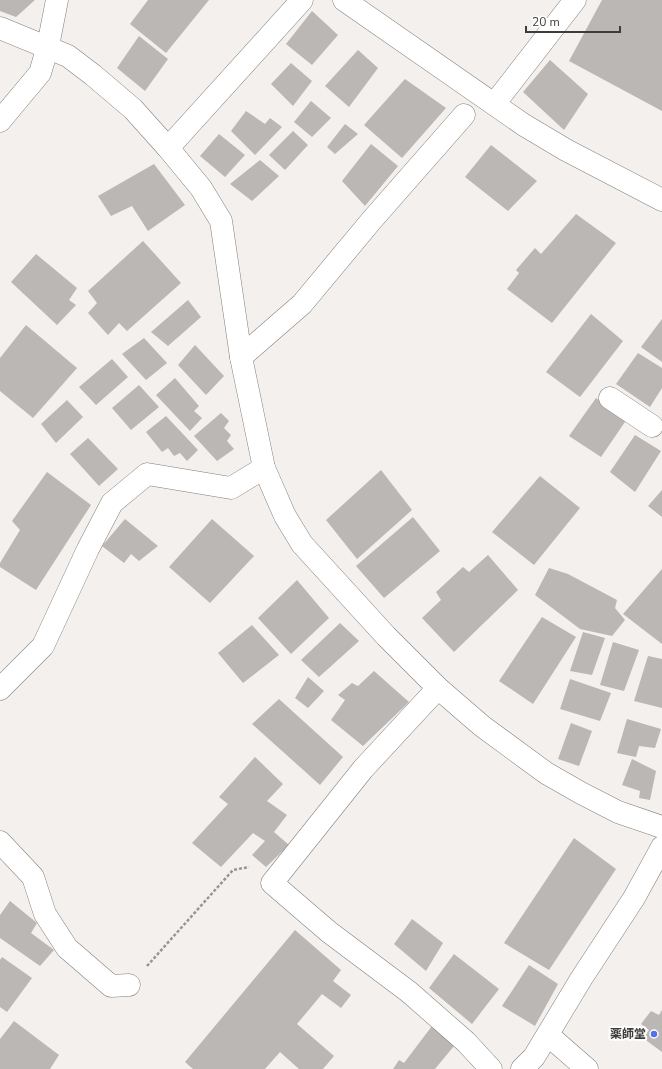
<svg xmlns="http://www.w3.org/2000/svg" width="662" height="1069" font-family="'Nunito Sans','Noto Sans JP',sans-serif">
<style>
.building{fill:#bab7b4}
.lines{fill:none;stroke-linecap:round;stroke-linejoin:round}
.minor-casing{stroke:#82807d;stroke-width:23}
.path{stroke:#979593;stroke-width:2.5;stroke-dasharray:3 2;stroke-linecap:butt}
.minor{stroke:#fff;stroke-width:22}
.poi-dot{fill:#5671e7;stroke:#fffefd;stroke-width:1.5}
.labels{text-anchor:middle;stroke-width:4;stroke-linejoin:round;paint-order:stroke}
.poi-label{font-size:12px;font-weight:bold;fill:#3d3c3b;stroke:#fffefd;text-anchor:end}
</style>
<rect width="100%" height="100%" fill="#f3f0ed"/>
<!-- building -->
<g class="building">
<polygon points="0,0 35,0 16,17 0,11"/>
<polygon points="148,0 209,0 166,53 130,24"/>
<polygon points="602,0 662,0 662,111 569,61"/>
<polygon points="312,11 338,35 312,65 286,44"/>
<polygon points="139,36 168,59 145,91 117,68"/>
<polygon points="358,50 378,68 349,107 325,86"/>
<polygon points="550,60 588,94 564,130 523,92"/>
<polygon points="291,63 312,81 293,106 271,84"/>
<polygon points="405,79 446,108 402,158 364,125"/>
<polygon points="311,101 331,118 312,137 294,122"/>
<polygon points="246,111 265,124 270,118 282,127 255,155 231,131"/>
<polygon points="345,124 358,134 335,154 327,147"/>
<polygon points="293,131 308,145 285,170 269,155"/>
<polygon points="219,134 245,155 225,177 200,156"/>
<polygon points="371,144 398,166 365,206 342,181"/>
<polygon points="491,145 537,181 508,211 465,177"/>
<polygon points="260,160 279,176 252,201 230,184"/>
<polygon points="154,164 185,205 148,231 132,206 111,216 98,196"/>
<polygon points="576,214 616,243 552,323 507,289 519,273 516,270 535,248 541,254"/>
<polygon points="143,241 181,283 127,331 119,323 108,335 88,313 97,303 88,291"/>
<polygon points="36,254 77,288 69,300 76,305 57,325 11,282"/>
<polygon points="188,300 201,317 168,346 151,332"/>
<polygon points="591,314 623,341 580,397 546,372"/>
<polygon points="662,319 662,362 641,347"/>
<polygon points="26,325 77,368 33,418 0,391 0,358"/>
<polygon points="144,338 167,363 146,380 122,354"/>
<polygon points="195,345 224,376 206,395 178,365"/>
<polygon points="638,353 662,368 662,388 650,407 616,384"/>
<polygon points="112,359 128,377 96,405 79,387"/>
<polygon points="175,378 199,406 194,411 202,418 190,431 156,395"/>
<polygon points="139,385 159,407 131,430 112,408"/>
<polygon points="596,398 627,419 601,457 569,436"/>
<polygon points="67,400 83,417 56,443 41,424"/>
<polygon points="221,413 229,421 224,428 231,435 227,441 234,449 217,461 194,436"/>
<polygon points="166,416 198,450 187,461 180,453 174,456 168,448 162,452 146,432"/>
<polygon points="635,435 661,451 635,492 610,472"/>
<polygon points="88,438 118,469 99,486 70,454"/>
<polygon points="381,470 412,510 357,559 326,520"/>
<polygon points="47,472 91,505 36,590 0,567 0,563 20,530 12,521"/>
<polygon points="540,476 580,508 534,565 492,532"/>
<polygon points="662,490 662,517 648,506"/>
<polygon points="413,517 440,551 384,598 356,566"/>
<polygon points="125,519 158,546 139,561 131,554 124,563 102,546"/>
<polygon points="212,519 254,556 210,603 169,567"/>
<polygon points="488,555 518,590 454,652 422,618 441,600 436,592 463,567 469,572"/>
<polygon points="549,568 568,574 617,600 615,608 625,620 612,636 580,629 535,595"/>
<polygon points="662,569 662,644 623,614"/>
<polygon points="297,580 329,618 291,654 258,618"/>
<polygon points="542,617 576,637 533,704 499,681"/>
<polygon points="340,623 359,641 319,677 301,660"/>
<polygon points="252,625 279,655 243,683 218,653"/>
<polygon points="583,632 605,638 592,675 570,671"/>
<polygon points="613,642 639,650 624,691 600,685"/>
<polygon points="648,656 662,659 662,708 634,701"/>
<polygon points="374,671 409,702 363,746 331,720 345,700 338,695 352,683 358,686"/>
<polygon points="308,677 324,691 308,708 295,698"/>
<polygon points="570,679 611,693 600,721 560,709"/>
<polygon points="279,699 343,757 320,785 252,724"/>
<polygon points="627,719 661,729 655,748 639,746 636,757 617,753"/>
<polygon points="571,723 592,731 579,766 558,759"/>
<polygon points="255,757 283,784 267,801 287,815 274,832 289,845 266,867 252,855 265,841 253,833 221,867 192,843 228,804 219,797"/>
<polygon points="632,759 656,771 650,800 639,798 640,791 622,785"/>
<polygon points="574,838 616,869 549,970 504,943"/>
<polygon points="10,901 37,923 31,933 54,950 40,966 0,938 0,915"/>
<polygon points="412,919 443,943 426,971 394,944"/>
<polygon points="295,930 341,970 333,981 351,995 341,1008 322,994 297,1024 334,1056 323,1069 299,1069 280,1052 265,1069 193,1069 185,1062"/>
<polygon points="454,954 499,989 472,1024 429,988"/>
<polygon points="2,957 32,978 7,1012 0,1007 0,960"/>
<polygon points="529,965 558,984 535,1026 502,1006"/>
<polygon points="662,1010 662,1052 643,1038 649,1030 641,1024 651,1011 659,1015"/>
<polygon points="14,1021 59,1055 50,1069 0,1069 0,1039"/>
<polygon points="432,1026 454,1046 435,1069 393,1069 399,1060 404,1063"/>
</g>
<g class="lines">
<defs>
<g id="minor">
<polyline points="344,0 524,125 566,150 662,200"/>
<polyline points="0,28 68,56 93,75 133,109 168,148 201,188 221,221 241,357 264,468 285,516 302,544 386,636 438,688 482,726 546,773 581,793 618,812 662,827"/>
<polyline points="495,103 575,0"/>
<polyline points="0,121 40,73 48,46 57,0"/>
<polyline points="168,148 302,0"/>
<polyline points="241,357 302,304 371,221 464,115"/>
<polyline points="610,398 652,426"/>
<polyline points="438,688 363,769 272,883 329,932 409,992 466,1042 491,1069"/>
<polyline points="0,689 43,646 88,549 112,503 147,474 231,488 264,468"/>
<polyline points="0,842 33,877 45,914 67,948 111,986 129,985"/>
<polyline points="548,1035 587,1069"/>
<polyline points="522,1069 534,1057 581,979 634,898 662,847"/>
</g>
</defs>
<!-- minor casing -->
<use href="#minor" class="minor-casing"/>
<!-- path -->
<polyline class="path" points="147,966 233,870 249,867"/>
<!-- minor -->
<use href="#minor" class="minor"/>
</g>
<!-- markers -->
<circle class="poi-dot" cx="654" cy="1034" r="4"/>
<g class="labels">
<!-- poi labels -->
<g class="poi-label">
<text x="646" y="1038">薬師堂</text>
</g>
</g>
<!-- scale -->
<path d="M526 26v6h94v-6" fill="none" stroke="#3d3c3b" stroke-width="2"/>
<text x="532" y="26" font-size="12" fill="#3d3c3b" stroke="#fffefd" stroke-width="3" paint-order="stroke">20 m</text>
</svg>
